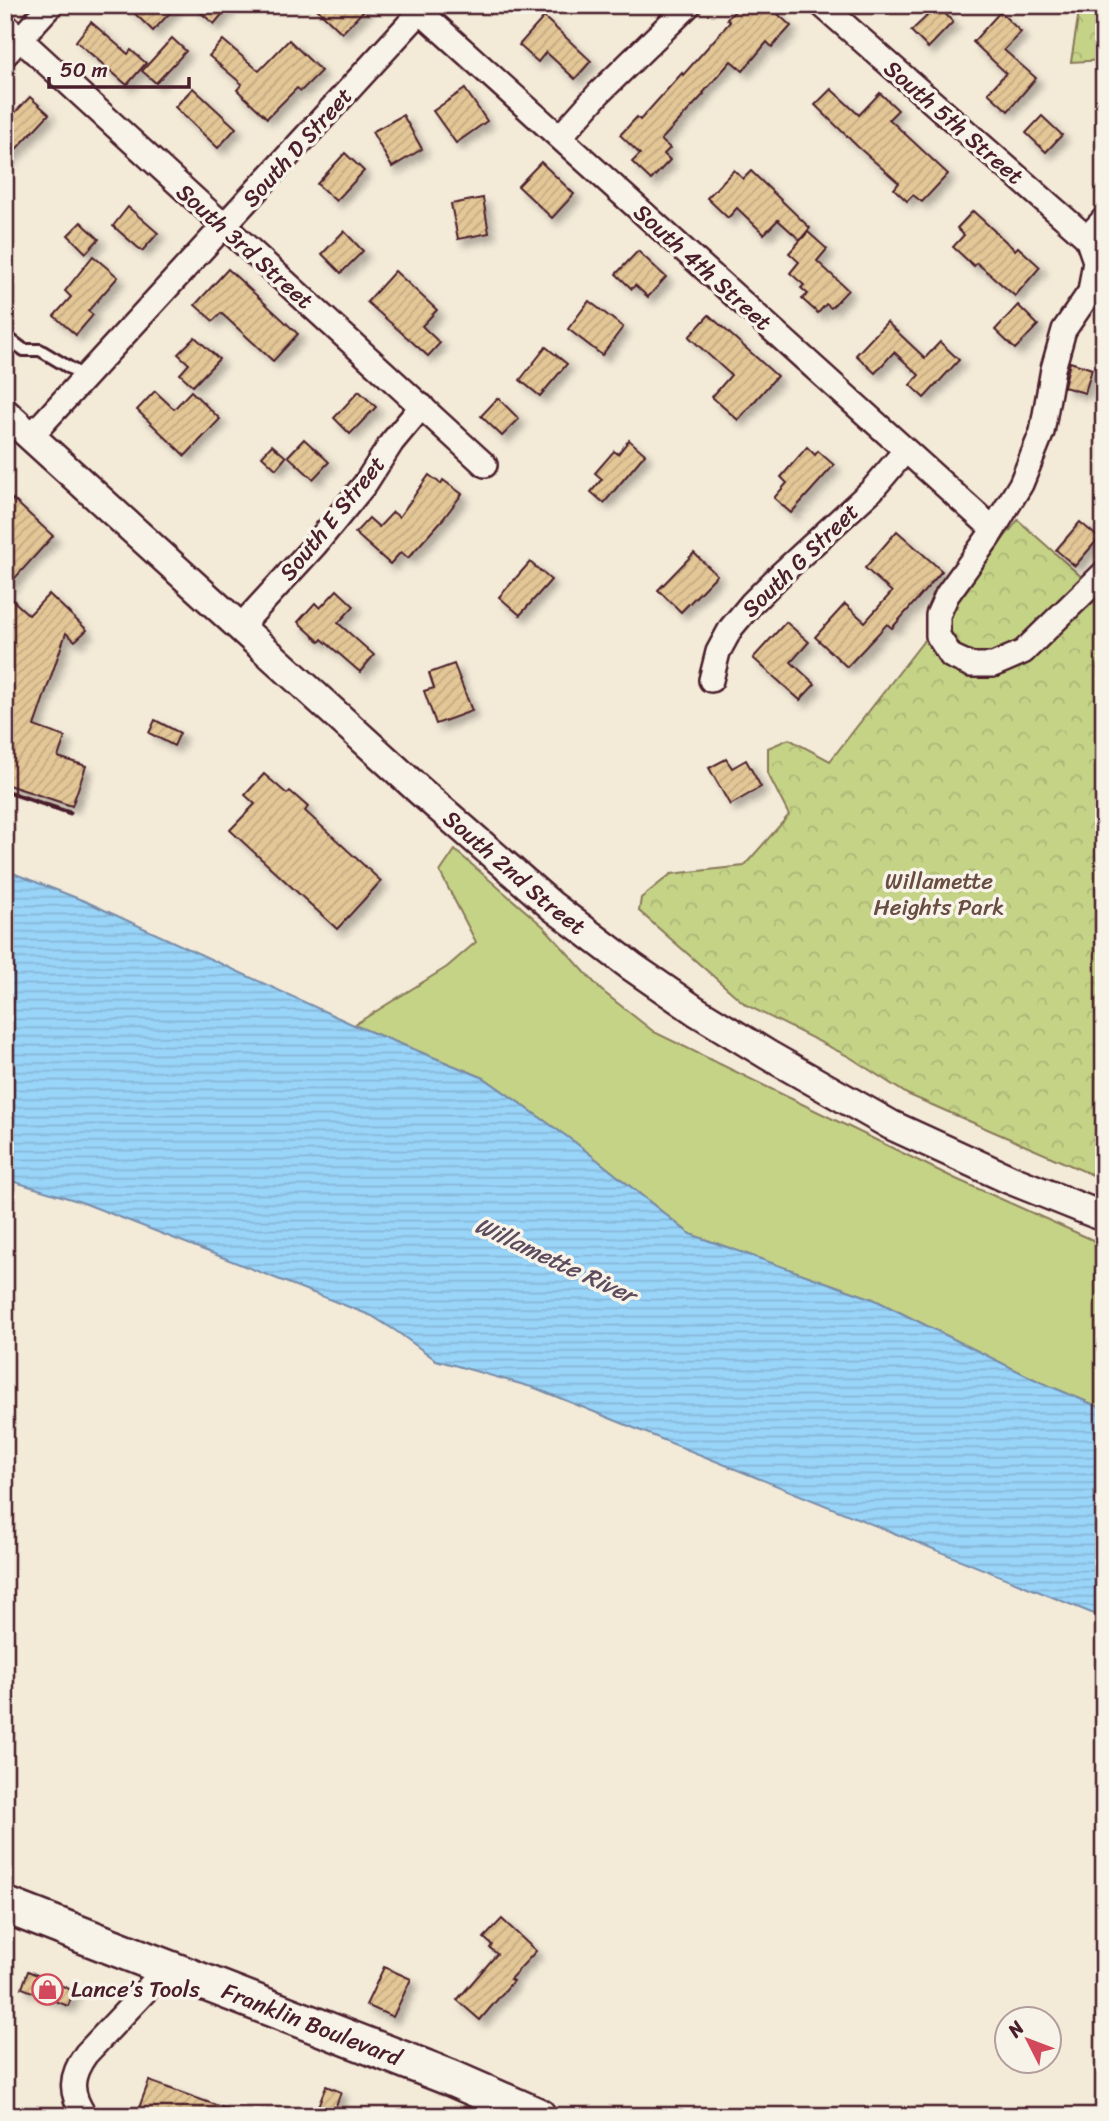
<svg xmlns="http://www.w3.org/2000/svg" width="1109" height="2121" font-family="Sriracha,sans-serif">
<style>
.green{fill:#c5d387;stroke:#887959;stroke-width:2}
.forest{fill:url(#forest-crowns);stroke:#887959;stroke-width:2}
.water{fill:url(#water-rules);stroke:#798ca7;stroke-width:2}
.building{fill:url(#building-hatch);stroke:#4a1f2b;stroke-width:2;filter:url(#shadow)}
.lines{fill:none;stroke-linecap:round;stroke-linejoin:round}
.service-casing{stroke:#4a1f2b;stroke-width:16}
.minor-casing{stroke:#4a1f2b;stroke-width:28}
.tertiary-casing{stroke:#4a1f2b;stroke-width:33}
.primary-casing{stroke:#4a1f2b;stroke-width:40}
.service{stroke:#f7f3e8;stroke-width:10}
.minor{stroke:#f7f3e8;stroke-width:23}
.tertiary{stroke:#f7f3e8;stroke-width:28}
.primary{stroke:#f7f3e8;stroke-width:35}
.rail{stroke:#4a1f2b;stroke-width:5}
.labels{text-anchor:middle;stroke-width:7;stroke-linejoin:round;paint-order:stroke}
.street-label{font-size:23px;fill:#4a1f2b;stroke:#f7f3e8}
.park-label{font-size:23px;fill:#694c42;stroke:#f7f3e8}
.poi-label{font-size:23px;fill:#4a1f2b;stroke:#f7f3e8;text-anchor:start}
.water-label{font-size:24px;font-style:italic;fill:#5e4c5e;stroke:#f7f3e8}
</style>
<defs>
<pattern id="forest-crowns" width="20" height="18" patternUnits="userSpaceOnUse" patternTransform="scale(1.75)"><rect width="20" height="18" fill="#c5d387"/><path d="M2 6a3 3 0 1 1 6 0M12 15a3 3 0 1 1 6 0" fill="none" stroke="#abb575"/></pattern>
<pattern id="water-rules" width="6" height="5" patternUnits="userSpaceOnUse" patternTransform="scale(1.75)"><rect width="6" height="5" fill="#99d5f9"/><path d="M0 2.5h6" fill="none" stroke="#85b6d6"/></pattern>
<pattern id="building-hatch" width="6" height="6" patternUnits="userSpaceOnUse" patternTransform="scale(1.75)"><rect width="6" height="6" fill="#e3c797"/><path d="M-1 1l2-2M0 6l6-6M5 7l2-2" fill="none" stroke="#c4aa82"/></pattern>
<filter id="shadow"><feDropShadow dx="6" dy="6" stdDeviation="3.5" flood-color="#0004"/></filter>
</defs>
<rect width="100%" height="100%" fill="#f3ead8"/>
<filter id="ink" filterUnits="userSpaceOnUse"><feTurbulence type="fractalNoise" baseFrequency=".0143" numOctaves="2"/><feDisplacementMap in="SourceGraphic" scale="14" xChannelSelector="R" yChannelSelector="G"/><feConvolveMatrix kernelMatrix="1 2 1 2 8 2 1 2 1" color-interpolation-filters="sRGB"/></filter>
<g filter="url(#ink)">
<!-- green -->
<polygon class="green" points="455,850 544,927 601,990 654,1032 956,1179 1104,1245 1104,1409 1040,1382 873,1299 690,1234 576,1143 484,1078 354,1025 447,967 476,942 440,872"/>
<!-- forest -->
<g class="forest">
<polygon points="1080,5 1104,5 1104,60 1071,62"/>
<polygon points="1018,520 1085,580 1104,556 1104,1180 907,1094 848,1056 746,1005 639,911 641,898 671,874 744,866 789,815 768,774 768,748 789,739 830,761"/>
</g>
<!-- water -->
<polygon class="water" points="5,870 87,902 354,1025 484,1078 576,1143 690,1234 873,1299 1040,1382 1104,1409 1104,1618 535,1388 436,1360 396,1331 372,1316 81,1202 5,1179"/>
<!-- building -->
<g class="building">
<polygon points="126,5 177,5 153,31"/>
<polygon points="192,5 230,5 214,24"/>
<polygon points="313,5 369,5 342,33"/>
<polygon points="741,5 768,5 791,26 772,47 767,42 743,71 731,61 703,93 704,94 661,140 670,148 664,154 670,160 651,180 632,162 640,154 620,135 637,117 640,120 682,73 683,75 730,22 727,19"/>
<polygon points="916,5 937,5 953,22 928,48 911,31 927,16"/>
<polygon points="1000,12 1021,32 1004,50 1036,78 1008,111 988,93 1006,73 973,42"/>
<polygon points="544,17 591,61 575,79 546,52 538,62 519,45"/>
<polygon points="91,22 128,54 131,50 146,63 127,85 76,41"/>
<polygon points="172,38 186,51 156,83 142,71"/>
<polygon points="223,40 259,71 289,40 321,71 301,91 297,88 267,118 237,90 242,84 209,56"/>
<polygon points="193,88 236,128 218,148 175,107"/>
<polygon points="465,89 487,121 456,143 433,111"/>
<polygon points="831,89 859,115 880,93 898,110 889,119 948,174 922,202 913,195 907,201 894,189 899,183 858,147 815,105"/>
<polygon points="30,97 49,114 5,161 5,123"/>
<polygon points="403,115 422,149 392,167 372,132"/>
<polygon points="1042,116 1062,135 1046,152 1026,133"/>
<polygon points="345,153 364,171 336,201 317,184"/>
<polygon points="541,162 574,194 552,218 518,186"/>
<polygon points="734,170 743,179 751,171 810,228 800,240 778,220 764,234 737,208 728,218 707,198"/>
<polygon points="483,198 489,233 458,239 451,204"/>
<polygon points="128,207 158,233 142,251 113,226"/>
<polygon points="973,211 1015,250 1018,247 1040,267 1015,296 977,263 974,266 953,247 964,235 957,228"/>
<polygon points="81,222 99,239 86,253 68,235"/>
<polygon points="344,231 363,251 341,273 322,254"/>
<polygon points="808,232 827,249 817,261 848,290 831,308 826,304 818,313 802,299 808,294 801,288 804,285 790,273 799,262 789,253"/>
<polygon points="638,251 666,277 648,297 635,285 632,289 616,274"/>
<polygon points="93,256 118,277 88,311 93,315 76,335 54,316 71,297 65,291"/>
<polygon points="228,269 298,334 273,361 221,313 213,321 195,305"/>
<polygon points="395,271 437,310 422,326 440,343 428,356 367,302"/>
<polygon points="589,301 623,327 602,355 568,329"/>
<polygon points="1018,305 1038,325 1015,349 995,330"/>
<polygon points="709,315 777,376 738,420 712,397 731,375 689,337"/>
<polygon points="887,322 925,358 940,342 959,360 924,398 910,385 919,375 894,352 875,373 856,355"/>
<polygon points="195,337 219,359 193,386 180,374 189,364 178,354"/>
<polygon points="546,347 567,364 540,396 520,380"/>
<polygon points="1070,362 1092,369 1085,393 1064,387"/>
<polygon points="155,391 174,409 191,391 220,419 185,456 137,410"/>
<polygon points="359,391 376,407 350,434 334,418"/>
<polygon points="498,398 519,419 502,436 481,416"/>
<polygon points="304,439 329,462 313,479 288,456"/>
<polygon points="629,440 645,454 604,503 591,492 602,479 595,473 614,451 618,454"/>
<polygon points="272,445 286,457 276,469 262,456"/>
<polygon points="807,447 815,455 818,451 834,465 791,513 774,498 787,483 781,477"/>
<polygon points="429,475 441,484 443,480 462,494 443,519 408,558 401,552 390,564 355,533 369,518 379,527 393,512 399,517"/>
<polygon points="13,499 53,536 5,589 5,507"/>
<polygon points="1080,522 1099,538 1075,566 1056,550"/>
<polygon points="897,531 942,571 892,628 887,624 847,667 815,637 845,604 865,622 892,592 865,568"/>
<polygon points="694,553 717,575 681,612 658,590"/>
<polygon points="530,562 551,580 520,615 499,597"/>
<polygon points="337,590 354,606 338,623 374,655 360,672 322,639 320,642 298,622 315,603 320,608"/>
<polygon points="5,593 29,615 49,594 87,630 75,641 66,633 34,726 65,737 58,757 86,766 72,806 5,784"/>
<polygon points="786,622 809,642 791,662 815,684 800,700 753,658"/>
<polygon points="454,664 472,711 436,724 424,691 434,688 429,673"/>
<polygon points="155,720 180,733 174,746 149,733"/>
<polygon points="726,759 732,768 746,760 761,787 730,805 709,768"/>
<polygon points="264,774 287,794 290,791 308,807 305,811 381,881 337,929 230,830 255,804 245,795"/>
<polygon points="502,1919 536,1951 510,1979 513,1981 480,2020 457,2000 497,1954 490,1948 492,1945 484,1938"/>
<polygon points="384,1967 411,1979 393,2017 366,2005"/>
<polygon points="28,1971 74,1991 68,2006 22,1988"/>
<polygon points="149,2081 241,2114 240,2116 136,2116"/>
<polygon points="326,2086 341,2092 332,2116 316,2111"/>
</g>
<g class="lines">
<defs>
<polyline id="service" points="5,336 24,350 40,350 85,377"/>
<g id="minor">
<polyline points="413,5 993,529"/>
<polyline points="822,5 1087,238 1095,261 1090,292 1064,330 1053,369 1042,432 1021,484 988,538 947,595 938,615 938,636 951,656 971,665 993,665 1023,652 1104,573"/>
<polyline points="5,25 485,465"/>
<polyline points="5,55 51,5"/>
<polyline points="560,137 599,93 689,5"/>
<polyline points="1087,238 1104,219"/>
<polyline points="31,436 420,12"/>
<polyline points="240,627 315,545 365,484 392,442 422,406"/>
<polyline points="711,680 718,652 731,628 751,604 782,573 872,490 905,451"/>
<path d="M85,2116C69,2093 70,2076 86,2054L166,1969"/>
</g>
<g id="tertiary">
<path id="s1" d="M5,413L420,791L552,906L631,966L696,1011L768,1055L891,1125L1009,1179L1104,1217"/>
</g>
<g id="primary">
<path id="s2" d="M5,1905L451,2078L538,2116"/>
</g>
</defs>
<!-- service casing -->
<use href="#service" class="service-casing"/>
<!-- minor casing -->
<use href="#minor" class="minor-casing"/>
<!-- tertiary casing -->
<use href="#tertiary" class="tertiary-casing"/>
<!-- primary casing -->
<use href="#primary" class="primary-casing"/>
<!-- service -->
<use href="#service" class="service"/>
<!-- minor -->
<use href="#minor" class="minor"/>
<!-- tertiary -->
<use href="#tertiary" class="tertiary"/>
<!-- primary -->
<use href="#primary" class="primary"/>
<!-- rail -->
<polyline class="rail" points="5,791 70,813"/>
</g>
</g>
<!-- icons -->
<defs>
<symbol id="shop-ring" viewBox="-11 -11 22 22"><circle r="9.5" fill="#f7f3e8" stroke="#d1495b" stroke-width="1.5"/><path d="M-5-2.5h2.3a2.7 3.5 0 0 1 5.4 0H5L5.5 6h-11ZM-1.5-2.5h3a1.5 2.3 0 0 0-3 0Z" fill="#d1495b"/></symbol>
</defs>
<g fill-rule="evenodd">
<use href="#shop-ring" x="30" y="1972" width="35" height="35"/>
</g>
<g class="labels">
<!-- street labels -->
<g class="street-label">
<text transform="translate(954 122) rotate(41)" y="8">South 5th Street</text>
<text transform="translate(297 147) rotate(-48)" y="8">South D Street</text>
<text transform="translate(245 246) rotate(42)" y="8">South 3rd Street</text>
<text transform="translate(703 267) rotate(42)" y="8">South 4th Street</text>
<text transform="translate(332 518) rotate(-51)" y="8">South E Street</text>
<text transform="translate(800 560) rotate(-44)" y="8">South G Street</text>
<text dy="8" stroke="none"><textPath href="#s1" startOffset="686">South 2nd Street</textPath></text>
<text dy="8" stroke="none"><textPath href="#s2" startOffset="329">Franklin Boulevard</textPath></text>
</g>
<!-- park labels -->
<g class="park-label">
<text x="939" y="889">Willamette<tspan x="939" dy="26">Heights Park</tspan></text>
</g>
<!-- poi labels -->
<g class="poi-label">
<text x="71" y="1997">Lance’s Tools</text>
</g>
<!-- water labels -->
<g class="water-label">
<text transform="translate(555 1260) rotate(25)" y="8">Willamette River</text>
</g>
</g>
<!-- margin -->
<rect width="1109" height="2121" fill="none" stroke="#f7f3e8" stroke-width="28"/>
<rect x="14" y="14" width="1081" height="2093" fill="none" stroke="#4a1f2b" stroke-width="2.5" filter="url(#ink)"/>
<!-- north arrow -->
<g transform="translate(1028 2040) rotate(312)"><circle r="33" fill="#f7f3e8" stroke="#b29e9c" stroke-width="2"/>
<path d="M0-5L12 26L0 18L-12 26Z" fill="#d1495b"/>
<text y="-10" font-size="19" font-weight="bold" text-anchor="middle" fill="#4a1f2b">N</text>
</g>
<!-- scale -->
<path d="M49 77v10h140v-10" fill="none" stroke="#4a1f2b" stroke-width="3.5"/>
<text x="60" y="77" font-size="21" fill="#4a1f2b" stroke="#f7f3e8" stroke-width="5" paint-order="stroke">50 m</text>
</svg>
